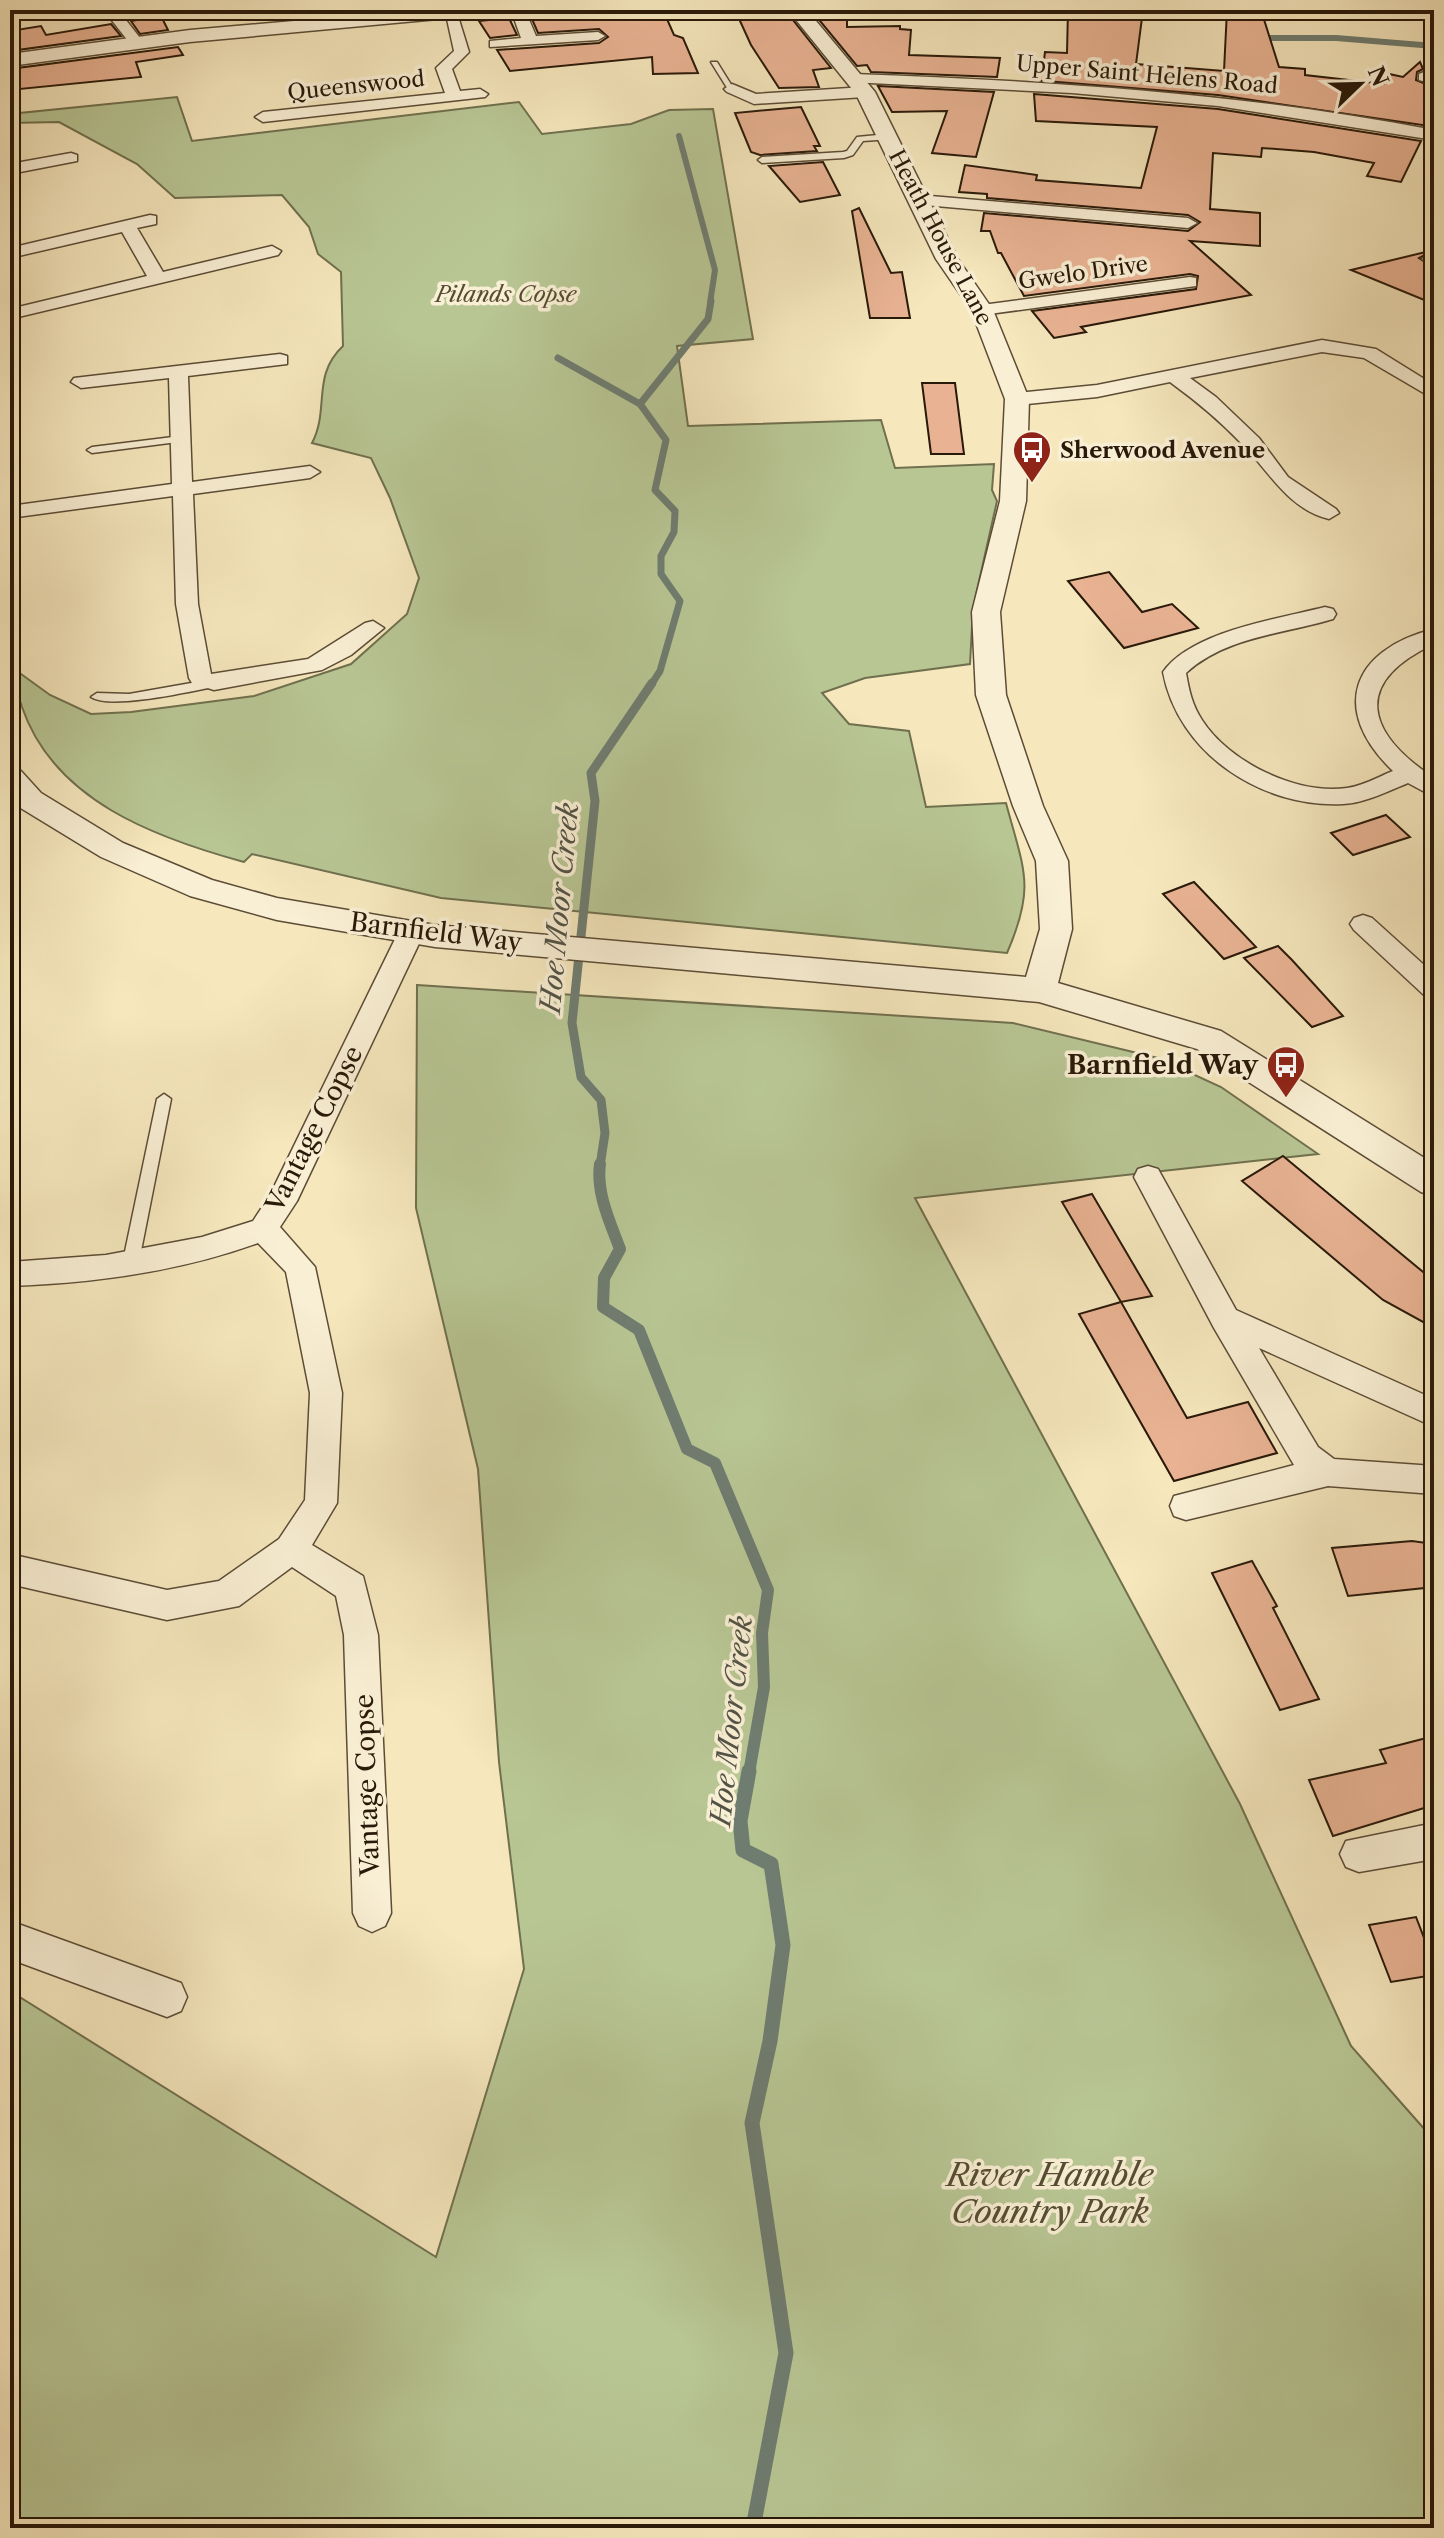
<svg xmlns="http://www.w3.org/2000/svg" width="1444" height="2538" font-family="'Libre Caslon Text',serif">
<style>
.green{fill:#b8c694;stroke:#70704e;stroke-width:2}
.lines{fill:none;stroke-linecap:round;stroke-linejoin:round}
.stream-far4{stroke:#6f7d71;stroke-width:6}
.stream-far3{stroke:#6f7d71;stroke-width:7}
.stream-far2{stroke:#6f7d71;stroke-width:9}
.stream-far1{stroke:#6f7d71;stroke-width:12}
.stream{stroke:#6f7d71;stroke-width:15}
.building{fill:#e9b393;stroke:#291909;stroke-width:2}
.service-casing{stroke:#5c4c36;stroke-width:3}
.minor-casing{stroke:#5c4c36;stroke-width:3}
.tertiary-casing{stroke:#5c4c36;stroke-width:3}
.service{fill:#f9efd4;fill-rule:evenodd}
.minor{fill:#f9efd4;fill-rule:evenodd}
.tertiary{fill:#f9efd4;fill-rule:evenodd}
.labels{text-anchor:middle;stroke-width:7;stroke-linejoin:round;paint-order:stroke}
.far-street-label{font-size:22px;fill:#291909;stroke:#f9efd4}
.far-park-label{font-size:22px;font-style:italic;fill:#544d33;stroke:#f9efd4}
.far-poi-label{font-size:22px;font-weight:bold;fill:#291909;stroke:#f9efd4;text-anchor:start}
.street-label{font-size:26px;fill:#291909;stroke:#f9efd4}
.poi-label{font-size:26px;font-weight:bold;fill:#291909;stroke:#f9efd4;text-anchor:end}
.water-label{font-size:28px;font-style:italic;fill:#525346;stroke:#f9efd4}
.near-park-label{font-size:32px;font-style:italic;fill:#544d33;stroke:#f9efd4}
</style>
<rect width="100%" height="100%" fill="#f6e7bd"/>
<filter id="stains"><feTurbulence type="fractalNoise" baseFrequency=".0025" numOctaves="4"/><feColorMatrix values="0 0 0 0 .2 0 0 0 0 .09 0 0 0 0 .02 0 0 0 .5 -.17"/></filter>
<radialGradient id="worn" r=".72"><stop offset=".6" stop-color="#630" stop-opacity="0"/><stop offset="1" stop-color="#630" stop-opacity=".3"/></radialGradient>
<!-- green -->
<g class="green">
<path d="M177,97L192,141L519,102L542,134L631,124L669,110L713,109L753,339L677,346L688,426L881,420L895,468L994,464L992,490L997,501L973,608L970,664L865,678L822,693L849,724L909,731L926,807L1006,803C1024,871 1036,886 1007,953L441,898L252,854L244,862C156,838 54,801 22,707C18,694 11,680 10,666L50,695L91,714L131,712L254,696L351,664L407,614L419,578L390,498L371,458L312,443C330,409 311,376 343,346L341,272L318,254L309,227L282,195L175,198L137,164L59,122L10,123V114Z"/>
<polygon points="417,985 1013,1023 1158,1058 1221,1087 1318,1154 915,1198 1240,1804 1351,2046 1434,2140 1434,2528 10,2528 10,1991 436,2257 524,1969 499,1762 478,1469 416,1208"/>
</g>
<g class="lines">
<!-- stream-far4 -->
<g class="stream-far4">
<polyline points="1269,38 1336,38 1434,46"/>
<polyline points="679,136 715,270 710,303"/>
</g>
<!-- stream-far3 -->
<g class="stream-far3">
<polyline points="558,358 640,404"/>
<polyline points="651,685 660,671 680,601 661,574 661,556 674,532 675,511 655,490 666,440 640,404 708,319 711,301"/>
</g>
<!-- stream-far2 -->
<polyline class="stream-far2" points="600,1166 605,1133 601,1100 581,1077 572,1023 595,801 591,773 652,683"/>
<!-- stream-far1 -->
<path class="stream-far1" d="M600,1164C596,1193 610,1222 620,1249L604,1278L603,1307L639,1330L687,1449L715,1463L768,1590L762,1633L764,1687L749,1773"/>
<!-- stream -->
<polyline class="stream" points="749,1771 740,1821 743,1850 771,1864 783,1945 770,2041 752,2123 786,2353 753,2528"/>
</g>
<!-- building -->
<g class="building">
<polygon points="599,10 663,10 674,35 683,38 698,73 653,74 652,57 510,71 497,50 599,43 608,37 599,29 538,33 532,19"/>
<polygon points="735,10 785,10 831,68 813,70 819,87 779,88 751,45"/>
<polygon points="811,10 847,10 847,27 900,26 900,29 911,30 909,55 1000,58 997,77 871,72 867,65 857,66"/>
<polygon points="1068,10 1143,10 1136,64 1224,71 1227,10 1261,10 1279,67 1305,69 1305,75 1384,84 1389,74 1403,77 1420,62 1423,69 1417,72 1416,80 1431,86 1434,116 1429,126 1218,95 1033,80 1032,60 1044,60 1045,52 1067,53"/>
<polygon points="161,16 168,30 140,34 131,21"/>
<polygon points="509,18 517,35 490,38 479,21"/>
<polygon points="111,24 121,36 10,51 10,31 41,26 46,35"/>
<polygon points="178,47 183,55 136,62 141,77 10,90 10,69"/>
<polygon points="878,86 994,92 976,157 932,153 947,111 892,112"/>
<polygon points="1034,94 1218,109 1421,141 1401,182 1367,176 1374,163 1314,152 1262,148 1261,157 1213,153 1210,209 1260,213 1260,246 1190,241 1251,295 1081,327 1086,332 1054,338 1032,311 1196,289 1198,276 1190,274 1024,296 1001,253 998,253 990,231 981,231 984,213 1188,231 1200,222 1188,215 987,198 987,194 959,192 965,165 1037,175 1036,180 1141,188 1157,127 1036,121"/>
<polygon points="801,107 820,146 814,146 817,151 760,155 751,152 735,113"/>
<polygon points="823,162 840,195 800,202 769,166"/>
<polygon points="859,208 891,273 902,272 910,318 870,318 852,211"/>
<polygon points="1434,250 1419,258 1434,268 1434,304 1351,270"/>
<polygon points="922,383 955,383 964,454 931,454"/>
<polygon points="1109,572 1142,612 1172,604 1198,628 1124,648 1068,581"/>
<polygon points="1386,815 1410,837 1353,855 1331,833"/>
<polygon points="1194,882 1215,904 1256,947 1224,959 1163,894"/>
<polygon points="1278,946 1292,960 1343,1016 1312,1027 1244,958"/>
<polygon points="1283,1156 1434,1281 1434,1328 1383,1300 1242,1181"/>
<polygon points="1092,1194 1152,1296 1121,1302 1062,1202"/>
<polygon points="1121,1302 1187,1418 1248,1402 1277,1453 1174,1481 1079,1314"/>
<polygon points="1412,1541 1434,1544 1434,1587 1348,1596 1332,1548"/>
<polygon points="1252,1561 1277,1606 1273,1608 1319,1699 1280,1710 1212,1573"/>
<polygon points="1434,1736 1434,1805 1333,1836 1309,1780 1386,1763 1380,1750"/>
<polygon points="1416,1917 1434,1964 1434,1975 1391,1982 1369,1925"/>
</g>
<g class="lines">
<defs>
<g id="service">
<polygon points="20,14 20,18 10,19 10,15"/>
<polygon points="711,62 717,62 735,91 729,91"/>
<polygon points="888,134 892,137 891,139 863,141 853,155 844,158 762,163 758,160 762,157 843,152 847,151 857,137"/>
<polygon points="181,436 186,439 185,441 92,453 87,450 92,447"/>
<path d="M214,679L220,683L218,686C193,691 110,710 91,697L97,693L129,694Z"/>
<polygon points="164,1094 171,1099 139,1261 137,1265 125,1265 123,1261 157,1099"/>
</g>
<g id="minor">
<polygon points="445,10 457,13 469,52 452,69 460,91 480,89 488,94 485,97 263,122 255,117 263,112 445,93 436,68 454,51"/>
<polygon points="511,10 525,10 536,36 598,32 605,36 598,40 490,47 490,41 521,38"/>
<polygon points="112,15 122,15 144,43 142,46 132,46 110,18"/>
<polygon points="1424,72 1434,74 1434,84 1419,80 1419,74"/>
<path d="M854,74C1049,81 1242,93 1434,130V140L1218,106L1072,93L849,82V76Z"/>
<polygon points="732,84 756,94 865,87 873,92 865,97 754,104 727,92 724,89"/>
<polygon points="71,153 77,155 77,161 10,174 10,164"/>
<polygon points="919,195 1188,218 1197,223 1188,228 913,204 911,200"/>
<polygon points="150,215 156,216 156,224 137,228 163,272 272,246 281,251 278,255 10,319 10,309 147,276 122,232 10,258 10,248"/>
<polygon points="1431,254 1434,254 1434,265 1422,259"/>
<polygon points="1190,277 1196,278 1196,286 982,315 973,310 982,305"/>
<path d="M1322,340L1376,349L1434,385V399L1364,358L1322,352L1190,378L1216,397L1259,438L1288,477L1336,509L1339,513L1329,519C1287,509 1268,469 1241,443C1219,420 1196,401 1170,382L1097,397L1017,405L1007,399L1017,393L1097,385Z"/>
<polygon points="280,354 287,356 287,364 188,376 192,482 310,466 320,472 310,478 193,494 198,604 211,674 308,659 365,623 373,621 384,628 351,655 322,670 214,690 192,683 189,678 176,604 173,496 10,518 10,506 172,484 169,378 81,388 71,382 74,378"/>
<path d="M1325,607L1333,609L1336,614L1333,619C1283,634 1225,637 1186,673C1189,690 1192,705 1202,720C1229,762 1296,795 1347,788C1363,786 1378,777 1393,771C1330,711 1350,650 1434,629V644C1351,683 1366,733 1434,778V797L1408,783C1388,791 1365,803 1343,804C1261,808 1178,753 1163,672C1192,631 1278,619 1325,607Z"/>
<polygon points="1363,915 1372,918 1434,974 1434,998 1425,996 1354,930 1350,924 1354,918"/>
<path d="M411,924L420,927L424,933L297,1201L280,1227L315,1267L342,1393L337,1503L312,1545L363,1576L378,1635L391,1913L385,1926L372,1932L359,1926L353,1913L344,1635L336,1596L292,1567L239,1606L167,1620L10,1584V1554L167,1590L219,1581L279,1539L305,1500L310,1393L286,1272L258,1243C178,1272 95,1283 10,1286V1262L106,1255L202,1237L253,1221L270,1195L398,933L402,927Z"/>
<polygon points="1148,1166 1158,1169 1236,1310 1434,1399 1434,1424 1430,1425 1259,1348 1318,1447 1334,1459 1434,1466 1434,1494 1328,1486 1186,1520 1174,1516 1170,1506 1174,1496 1294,1465 1214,1328 1134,1177 1138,1169"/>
<polygon points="1434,1823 1434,1859 1359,1872 1346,1867 1340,1854 1346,1841"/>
<polygon points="10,1921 181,1983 187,1997 181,2011 167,2017 10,1959"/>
</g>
<g id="tertiary">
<polygon points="419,10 490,10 481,15 190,42 10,66 10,54 190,30"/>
<polygon points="788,10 807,10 875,92 958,259 993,310 1029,399 1026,501 1000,612 1006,695 1043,806 1068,861 1072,929 1058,983 1221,1031 1434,1164 1434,1196 1421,1192 1197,1049 1039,1002 435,947 277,920 190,896 101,857 19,807 10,797 10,768 21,771 41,793 123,843 212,880 277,898 435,925 1026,977 1040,929 1036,861 1013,806 976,695 972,612 1000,501 1005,399 971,310 936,259 856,94"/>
</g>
</defs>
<!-- service casing -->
<use href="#service" class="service-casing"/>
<!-- minor casing -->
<use href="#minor" class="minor-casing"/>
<!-- tertiary casing -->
<use href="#tertiary" class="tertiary-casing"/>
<!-- service -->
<use href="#service" class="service"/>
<!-- minor -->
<use href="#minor" class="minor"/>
<!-- tertiary -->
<use href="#tertiary" class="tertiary"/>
</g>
<!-- icons -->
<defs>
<symbol id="bus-pin" viewBox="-11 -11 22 30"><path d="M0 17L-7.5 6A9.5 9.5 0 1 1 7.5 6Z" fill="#8f2418" stroke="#f9efd4"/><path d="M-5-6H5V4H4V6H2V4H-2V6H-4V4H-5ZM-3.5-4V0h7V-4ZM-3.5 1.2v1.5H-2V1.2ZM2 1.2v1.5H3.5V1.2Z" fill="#fff"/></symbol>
</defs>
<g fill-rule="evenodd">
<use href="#bus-pin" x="1010" y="428" width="44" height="60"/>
<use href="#bus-pin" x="1264" y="1043" width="44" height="60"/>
</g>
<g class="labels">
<!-- far-street labels -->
<g class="far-street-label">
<text transform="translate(1147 74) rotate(5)" y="8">Upper Saint Helens Road</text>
<text transform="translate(356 85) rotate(-6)" y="8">Queenswood</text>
<text transform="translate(941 237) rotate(62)" y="8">Heath House Lane</text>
<text transform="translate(1083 272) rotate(-8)" y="8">Gwelo Drive</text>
</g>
<!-- far-park labels -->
<g class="far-park-label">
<text x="506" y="302">Pilands Copse</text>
</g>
<!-- far-poi labels -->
<g class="far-poi-label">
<text x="1060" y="458">Sherwood Avenue</text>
</g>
<!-- street labels -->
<g class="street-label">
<text transform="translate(436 932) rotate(7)" y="9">Barnfield Way</text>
<text transform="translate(314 1129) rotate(-63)" y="9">Vantage Copse</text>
<text transform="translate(367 1785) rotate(-92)" y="9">Vantage Copse</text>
</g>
<!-- poi labels -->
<g class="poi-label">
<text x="1258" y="1074">Barnfield Way</text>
</g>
<!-- water labels -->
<g class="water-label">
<text transform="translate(559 908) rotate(-85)" y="10">Hoe Moor Creek</text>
<text transform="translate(731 1721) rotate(-84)" y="10">Hoe Moor Creek</text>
</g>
<!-- near-park labels -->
<g class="near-park-label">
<text x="1050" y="2186">River Hamble<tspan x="1050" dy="37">Country Park</tspan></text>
</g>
</g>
<!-- margin -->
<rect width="1444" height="2538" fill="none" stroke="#f6e7bd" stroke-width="40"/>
<rect x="12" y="12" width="1420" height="2514" fill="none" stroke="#291909" stroke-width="4"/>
<rect x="20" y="20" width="1404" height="2498" fill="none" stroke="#291909" stroke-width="2"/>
<!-- north arrow -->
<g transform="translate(1360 84) rotate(67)" stroke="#f9efd4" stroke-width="6" paint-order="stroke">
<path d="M0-6L14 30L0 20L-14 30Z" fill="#291909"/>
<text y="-12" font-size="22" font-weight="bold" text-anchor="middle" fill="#291909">N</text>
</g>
<rect width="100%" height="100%" filter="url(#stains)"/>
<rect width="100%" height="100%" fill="url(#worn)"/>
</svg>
